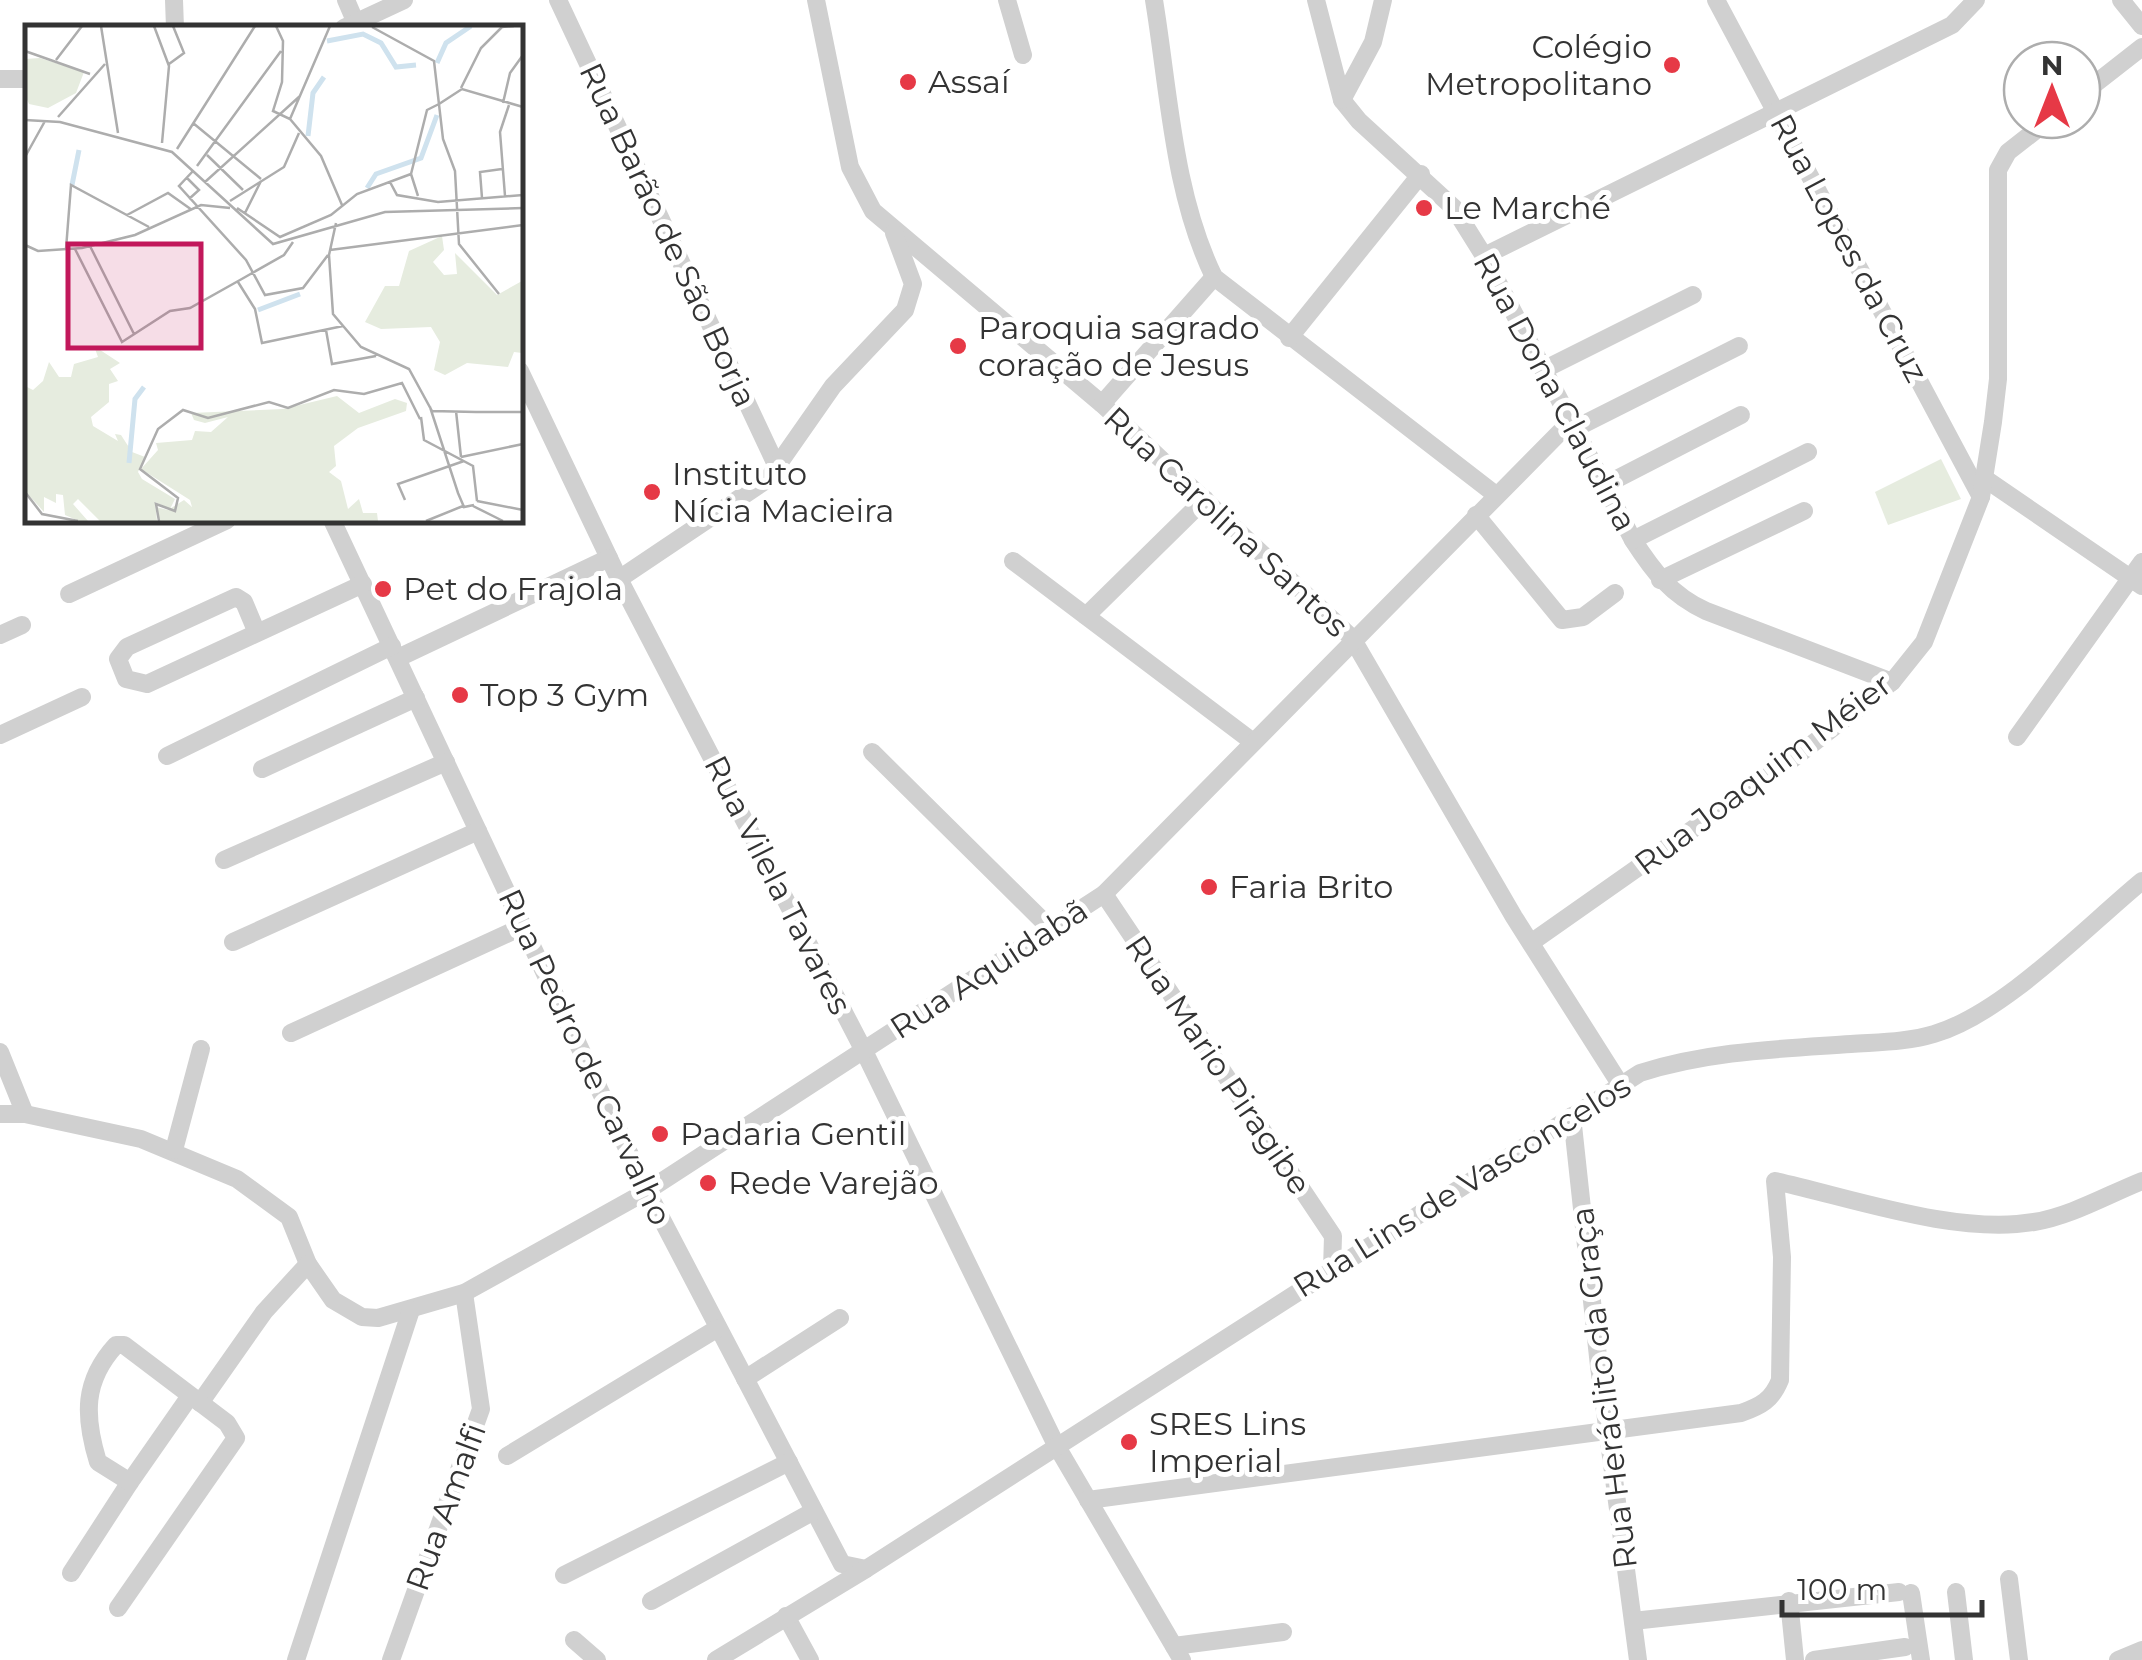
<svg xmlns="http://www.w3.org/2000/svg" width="2142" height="1660" font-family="Montserrat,sans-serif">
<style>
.green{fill:#e6ecdf}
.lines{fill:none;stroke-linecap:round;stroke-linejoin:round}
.minor{stroke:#d0d0d0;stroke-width:18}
.poi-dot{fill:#e63946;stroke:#fff;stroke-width:4}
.labels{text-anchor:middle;stroke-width:10;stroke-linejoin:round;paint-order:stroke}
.poi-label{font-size:32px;fill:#333;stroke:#fff;text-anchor:start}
.street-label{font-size:32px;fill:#333;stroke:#fff}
.inset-river{fill:none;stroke:#cfe2ee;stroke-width:5}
.inset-road{fill:none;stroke:#adadad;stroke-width:2.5}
.view{fill:#c2185b;fill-opacity:0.15;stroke:#c2185b;stroke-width:5}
.inset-edge{fill:none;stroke:#333;stroke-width:5}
</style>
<rect width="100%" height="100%" fill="#fff"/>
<!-- green -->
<polygon class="green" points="1941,459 1961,499 1888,525 1875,492"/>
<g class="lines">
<!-- minor -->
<g class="minor">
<polyline points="174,0 175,28"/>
<polyline points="346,0 358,28"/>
<polyline points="558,0 778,469"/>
<polyline points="816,0 850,167 873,211 1102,404 1352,638 1514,917 1620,1084"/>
<polyline points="1007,0 1023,55"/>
<path d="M1154,0C1169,91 1173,193 1214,277L1496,495"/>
<path d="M1316,0L1342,100L1359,121L1454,208L1484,256L1633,540C1653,571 1671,595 1706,611L1892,682"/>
<polyline points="1716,0 1981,497"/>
<polyline points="2121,0 2142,26"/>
<polyline points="344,28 404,0"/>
<polyline points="0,79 28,79"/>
<polyline points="2082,94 2142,47"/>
<polyline points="1342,100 1373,42 1383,0"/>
<polyline points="1484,256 1952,25 1976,0"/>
<polyline points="1289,338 1421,174"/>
<polyline points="1543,370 1693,295"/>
<polyline points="520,371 619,579 864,1051 1056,1445 1182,1660"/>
<polyline points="1102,404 1214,277"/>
<polyline points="1574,429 1739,346"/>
<polyline points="1984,478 2142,586"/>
<polyline points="1603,486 1741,415"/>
<polyline points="1476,515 1562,620 1583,617 1615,593"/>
<polyline points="332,520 647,1191 842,1564 866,1569"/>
<polyline points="1633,540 1808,452"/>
<polyline points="1013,561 1253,742"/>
<polyline points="619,579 768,479 833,386 905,310 913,284 894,233"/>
<polyline points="1660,580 1804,511"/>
<polyline points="69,594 227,520"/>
<polyline points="1086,616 1205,499"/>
<polyline points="257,633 244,602 236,597 127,647 118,659 126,679 147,684 363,584"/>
<polyline points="0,635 22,625"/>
<polyline points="398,658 609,558"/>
<polyline points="0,735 82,697"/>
<polyline points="2017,737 2142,562"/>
<polyline points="872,752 1051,929"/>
<polyline points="167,756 392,646"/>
<polyline points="262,769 416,698"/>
<polyline points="224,860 446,762"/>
<polyline points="1104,894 1333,1236 1332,1269"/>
<polyline points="233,942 478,831"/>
<polyline points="1532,942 1794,758 1892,682 1924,642 1981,497 1993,422 1998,379 1998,170 2008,152 2049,120"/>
<polyline points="291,1033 524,926"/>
<polyline points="0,1052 25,1114"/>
<polyline points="0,1114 25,1114 141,1139 237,1179 289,1217 308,1264 333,1300 362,1317 378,1318 464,1293 647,1191 1104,894 1570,422"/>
<polyline points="1572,1116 1599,1366 1638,1660"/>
<polyline points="174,1150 201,1049"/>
<polyline points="745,1379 840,1318"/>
<polyline points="200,1403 264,1312 308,1264"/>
<polyline points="507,1456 718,1328"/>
<path d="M1088,1500L1741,1413C1761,1406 1772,1400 1780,1380L1782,1257L1775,1181C1852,1198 1956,1235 2034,1222C2071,1216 2107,1195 2142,1181"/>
<polyline points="71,1573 130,1482"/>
<polyline points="564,1575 789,1462"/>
<polyline points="2009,1579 2019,1660"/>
<polyline points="1956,1592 1964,1660"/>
<polyline points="1911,1593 1921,1660"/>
<polyline points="651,1601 814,1511"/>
<polyline points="1789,1601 1795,1660"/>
<path d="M118,1608L236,1438L227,1423L124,1345H116C83,1381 84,1416 98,1462L130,1482L190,1396"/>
<polyline points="786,1616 810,1660"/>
<polyline points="1633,1621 1899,1592"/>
<polyline points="574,1640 597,1660"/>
<polyline points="1174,1646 1283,1632"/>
<polyline points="296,1660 411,1310"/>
<polyline points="391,1660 481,1409 464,1293"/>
<path d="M716,1660L866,1569L1640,1073C1709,1051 1779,1049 1851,1044C1878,1042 1908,1042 1934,1034C2003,1014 2085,928 2142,881"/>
<polyline points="1814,1660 1905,1647"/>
<polyline points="2118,1660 2142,1650"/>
</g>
</g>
<!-- markers -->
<g class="poi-dot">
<circle cx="1672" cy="65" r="10"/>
<circle cx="908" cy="82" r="10"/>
<circle cx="1424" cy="208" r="10"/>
<circle cx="958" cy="346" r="10"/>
<circle cx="652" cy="492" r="10"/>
<circle cx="383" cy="589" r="10"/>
<circle cx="460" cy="695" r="10"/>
<circle cx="1209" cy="887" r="10"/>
<circle cx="660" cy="1134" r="10"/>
<circle cx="708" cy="1183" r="10"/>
<circle cx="1129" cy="1442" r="10"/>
</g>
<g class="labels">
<!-- poi labels -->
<g class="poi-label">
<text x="1652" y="58" text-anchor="end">Colégio<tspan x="1652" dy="37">Metropolitano</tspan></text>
<text x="928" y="93">Assaí</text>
<text x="1444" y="219">Le Marché</text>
<text x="978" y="339">Paroquia sagrado<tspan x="978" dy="37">coração de Jesus</tspan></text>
<text x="672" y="485">Instituto<tspan x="672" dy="37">Nícia Macieira</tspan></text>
<text x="403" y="600">Pet do Frajola</text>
<text x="480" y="706">Top 3 Gym</text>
<text x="1229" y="898">Faria Brito</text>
<text x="680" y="1145">Padaria Gentil</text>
<text x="728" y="1194">Rede Varejão</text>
<text x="1149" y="1435">SRES Lins<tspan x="1149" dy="37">Imperial</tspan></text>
</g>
<!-- street labels -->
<g class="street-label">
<text transform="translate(668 235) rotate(65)" y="11">Rua Barão de São Borja</text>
<text transform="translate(1849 248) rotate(62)" y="11">Rua Lopes da Cruz</text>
<text transform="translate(1555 392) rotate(62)" y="11">Rua Dona Claudina</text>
<text transform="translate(1226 522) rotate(43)" y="11">Rua Carolina Santos</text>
<text transform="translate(1763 774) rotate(-37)" y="11">Rua Joaquim Méier</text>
<text transform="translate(778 885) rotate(63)" y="11">Rua Vilela Tavares</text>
<text transform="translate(989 969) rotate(-33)" y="11">Rua Aquidabã</text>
<text transform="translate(585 1057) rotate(65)" y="11">Rua Pedro de Carvalho</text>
<text transform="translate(1218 1065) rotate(56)" y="11">Rua Mario Piragibe</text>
<text transform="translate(1462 1186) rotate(-32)" y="11">Rua Lins de Vasconcelos</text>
<text transform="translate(1604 1388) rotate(-97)" y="11">Rua Heráclito da Graça</text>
<text transform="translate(446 1507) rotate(-70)" y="11">Rua Amalfi</text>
</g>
</g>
<!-- overview -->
<g transform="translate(25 25)">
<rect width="498" height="498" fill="#fff"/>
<path d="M15,33L59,47L51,68L23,83L4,79L0,70V34ZM417,211L419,225L408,237L419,250L432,249L430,228L472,270L497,256V328L489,327L483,342L442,338L420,350L409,345L415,317L406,302L356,304L340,297L360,261H374L384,226ZM69,321L95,338L85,344L93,356L84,359V377L66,392L68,401L93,416L90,409L96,410L107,427L120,432L113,447L117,454L150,474L145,484L130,477L132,496H75L53,474L48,479L63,496H54L40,490L38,470L31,469V478L19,472V487L0,466V361L8,365L18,356L24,337L34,352H46L49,339L73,332ZM312,371L334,388L370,374L382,378L381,386L333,403L309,421L311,441L304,447L316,456L323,484L334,474L338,488H352L353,496H135L131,482L143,485L159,475L167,482L165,475L116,444L133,425L131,418L167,415L170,406L186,407L203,392L180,398L169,395L166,388L258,384Z" fill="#e6ecdf"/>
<path class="inset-river" d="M302,16L338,9L356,18L371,42L391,40M412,38L421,18L446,1M283,111L288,68L299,52M47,160L54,125M342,163L351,149L396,133L412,90M233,285L275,269M104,438L110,374L119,362"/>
<path class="inset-road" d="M76,1L93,108M129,1L144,41L137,118M251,1L258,16L257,57L248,86L265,94L296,131L317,180M347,2L409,36L418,114L430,146L434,219L474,269M0,26L65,49M31,35L57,1M144,39L159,28L148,1M436,63L456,23L477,2L489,1M478,78L485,48L498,30M414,79L437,64L498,82M33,92L80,39M265,94L305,1M0,95L35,97L147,127L248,219L360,187L498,183M168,98L236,154M152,124L230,1M182,130L218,165M0,132L20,96M172,141L256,26M168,146L154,161L221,235L240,270L278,263L303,230M386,149L402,85L414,79M162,153L174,165L164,174M180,157L275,71M365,157L372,170L413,177L498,170M480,171L475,107L484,80M457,173L455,147L477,144M205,176L259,142L274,108M212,183L255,212L306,190L332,169L386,149L393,171M220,188L236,156M102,190L143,168L167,185M311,198L304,230L308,289L336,322L384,344L407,386L451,387M0,220L13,226L57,223L110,210L176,180L205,183M65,221L109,309M41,224L46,160L124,202M50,224L97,317L145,286L165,283L215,255L259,230L268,217M305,225L498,200M213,257L230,284L237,318L318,301M301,305L307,339L351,331M405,382L433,468L439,482L449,480M431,386L436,432M449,387H498M396,392L399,415L448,441L452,476M436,432L498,419M0,467L17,489L53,496M380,475L373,459L439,436M452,476L498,485M448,481L478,496M134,496L131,479L150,486L153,473L115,444L133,404L158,385L183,393L244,377L263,383L309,365L339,369L377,358L395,394M401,496L438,481"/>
<path class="view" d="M43,219H176V323H43Z"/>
<rect width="498" height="498" class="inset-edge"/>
</g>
<!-- north arrow -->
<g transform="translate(2052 90)"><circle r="48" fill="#ffffff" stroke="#adadad" stroke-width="2.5"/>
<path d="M0-8L18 38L0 25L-18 38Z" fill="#e63946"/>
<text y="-15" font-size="28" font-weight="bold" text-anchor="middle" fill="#333333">N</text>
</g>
<!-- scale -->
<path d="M1782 1600v15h200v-15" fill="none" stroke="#333333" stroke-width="5"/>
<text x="1797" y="1600" font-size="30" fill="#333333" stroke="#ffffff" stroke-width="8" paint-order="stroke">100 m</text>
</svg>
